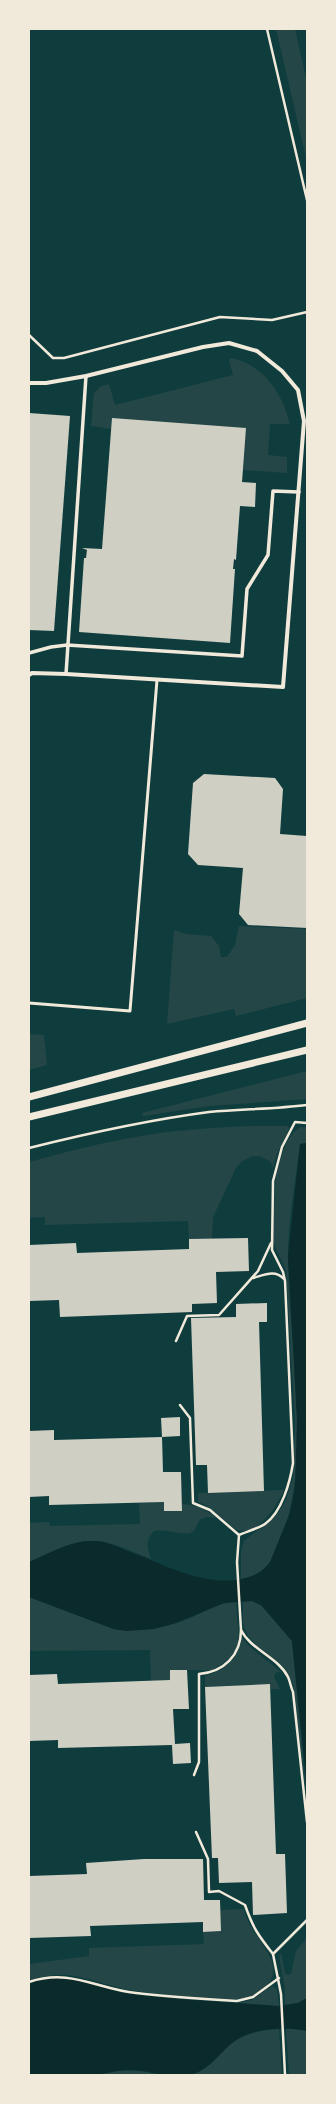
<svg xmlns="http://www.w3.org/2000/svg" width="336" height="2104" font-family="Manrope,sans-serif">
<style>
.green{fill:#244646}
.water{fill:#0a2a2b}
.building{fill:#cfcfc3}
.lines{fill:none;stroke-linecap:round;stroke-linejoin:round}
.path{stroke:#f1e9da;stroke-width:2.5}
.service{stroke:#f1e9da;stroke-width:3}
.pedestrian{stroke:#f1e9da;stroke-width:3.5}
.minor{stroke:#f1e9da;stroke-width:4}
.tertiary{stroke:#f1e9da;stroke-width:7}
</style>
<rect width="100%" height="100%" fill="#0f3d3e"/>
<!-- green -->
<g class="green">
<polygon points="276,29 295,29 307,82 307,162"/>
<path d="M231,358C263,364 283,394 290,424H270L268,455L287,457V473L242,470L111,429L91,426L94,393L101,386L109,384L115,405L233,375L229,360Z"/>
<polygon points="239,926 307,929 307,998 236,1016 234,1009 167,1024 174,930 186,934 211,936 219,946 221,957 227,957 235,945"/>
<polygon points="29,1034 44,1035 47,1065 29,1070"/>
<polygon points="307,1071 307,1099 209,1106 143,1116 142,1113"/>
<path d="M251,1126H288L289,1129L277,1154L273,1168L270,1161L259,1156H253L242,1161L236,1168L213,1217L212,1239H189L188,1221L45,1225V1217L29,1218V1162C62,1153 96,1144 130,1138C170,1130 210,1128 251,1126Z"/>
<path d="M300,1127H307V1143L300,1144C296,1181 288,1219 288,1256C288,1345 316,1465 277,1547C273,1554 271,1565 264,1570C258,1575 249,1577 241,1579V1552L244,1541L258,1530L265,1526L279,1511L286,1500L293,1478L295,1421L286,1271L273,1242V1222L276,1173L286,1143L294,1132Z"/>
<path d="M284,1490C278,1505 254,1542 234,1528C222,1519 213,1507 198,1502V1493Z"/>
<path d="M164,1502V1511H182V1504C196,1505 205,1509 217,1518L208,1517L201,1519C197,1523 196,1530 192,1532C186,1537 164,1528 154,1531C145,1540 147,1548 151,1559C132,1552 111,1540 91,1541C70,1541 48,1554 29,1562V1523L49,1522L50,1526L140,1524L139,1503Z"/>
<path d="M29,1597L113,1629C140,1633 168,1627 193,1617C207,1610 220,1602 236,1602L239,1639L236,1649L230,1658L213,1670H170V1680L151,1681L150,1650L29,1651Z"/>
<polygon points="243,1601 252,1601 261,1605 292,1641 307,1802 293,1683 282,1665 257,1646 248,1636 243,1624"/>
<path d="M242,1638L250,1647L281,1672H276L274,1677L280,1689H270V1684L205,1687V1676C224,1671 239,1658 242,1638Z"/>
<path d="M244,1909C247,1931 277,1954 273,1974C271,1985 257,1995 247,1998C225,2003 160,1995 135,1991C114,1988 95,1979 74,1976C58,1973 44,1976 29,1981V1964L89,1956V1948L204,1944L203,1932L221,1931L220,1910Z"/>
<polygon points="307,1938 307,1998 298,2003 285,2005 285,1989 279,1956 281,1953 285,1973 287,1975 291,1974 296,1951"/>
<polygon points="272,1986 277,1989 279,2006 237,2003 252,2000"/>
<polygon points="293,2028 307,2031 307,2075 289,2075 286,2029"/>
<path d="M279,2029L282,2075H191C211,2069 218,2051 234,2041C247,2032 264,2030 279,2029Z"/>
<polygon points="115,2070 143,2071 159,2075 95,2075"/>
</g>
<!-- water -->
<g class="water">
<path d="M307,1143V1787L292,1641L261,1605L252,1601L224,1603L176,1623L154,1629L126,1631L114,1629L29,1597V1562C48,1554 72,1540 93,1541C105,1541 116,1546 128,1551C163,1564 203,1587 242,1579C254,1576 263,1572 270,1562L290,1513L295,1486L297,1421L288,1256L300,1144Z"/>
<path d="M61,1977L90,1983L119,1992L178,1999L278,2006L298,2003L307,1998V2031C284,2026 250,2028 231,2044C219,2054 211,2067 196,2073C177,2081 149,2070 130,2070C117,2070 106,2074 93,2075C72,2076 50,2075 29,2075V1983L47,1978Z"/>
</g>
<!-- building -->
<g class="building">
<polygon points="29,413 70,416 54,631 29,630"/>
<polygon points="112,418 246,428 242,482 256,483 255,507 240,506 236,560 234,559 233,569 235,569 230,643 79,632 84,558 86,558 87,550 82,548 102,549"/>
<polygon points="204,774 275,778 283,789 280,834 307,836 307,928 248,925 239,914 243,868 198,865 188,854 193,783"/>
<polygon points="248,1238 249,1271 216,1272 217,1303 192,1304 192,1312 60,1317 59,1300 29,1301 29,1245 76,1243 77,1253 189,1249 189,1239"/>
<polygon points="267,1303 267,1322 259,1322 264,1491 208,1493 207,1465 196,1465 191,1318 236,1317 236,1304"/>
<polygon points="180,1417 180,1436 162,1437 161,1418"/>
<polygon points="54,1430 54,1440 162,1437 163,1472 181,1472 182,1511 164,1511 164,1502 49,1505 49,1496 29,1497 29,1431"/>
<polygon points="170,1670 187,1670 189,1709 173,1709 175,1744 190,1743 191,1763 173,1764 172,1745 58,1748 58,1740 29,1741 29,1675 57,1674 58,1684 170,1680"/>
<polygon points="270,1684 276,1854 285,1854 287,1913 253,1915 252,1882 219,1883 218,1858 212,1858 205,1687"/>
<polygon points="144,1859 203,1859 204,1900 220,1900 221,1931 203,1932 203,1922 118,1925 90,1926 91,1936 29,1938 29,1876 87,1874 86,1863"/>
</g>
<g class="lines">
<!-- path -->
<g class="path">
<polyline points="267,29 307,200"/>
<polyline points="29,335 53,358 64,358 220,317 272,320 307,312"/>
<path d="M307,1123L295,1122L282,1147L273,1181L272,1250L283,1272L285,1281L293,1463C290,1482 282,1512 265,1524C261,1527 246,1532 239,1535L237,1562L241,1630C251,1650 278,1657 288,1677C290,1681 291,1688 293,1692L307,1822"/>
<path d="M29,1148C89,1133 148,1120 209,1112C242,1109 275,1109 307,1105"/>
<path d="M253,1278C264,1275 275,1269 284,1279"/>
<polyline points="176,1341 187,1316 219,1315 258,1271 271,1243"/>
<polyline points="180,1405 190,1418 193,1503 210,1510 239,1535"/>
<path d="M194,1775L199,1762V1674C224,1672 241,1655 241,1630"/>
<path d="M196,1832L208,1859L209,1892L219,1891L245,1905C253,1928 258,1935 273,1954"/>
<path d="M29,1982C70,1968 97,1989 136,1993C169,1997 203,1999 237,2001L253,1997L279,1978"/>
<polyline points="285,2075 281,1994 273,1954 307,1920"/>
</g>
<!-- service -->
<polyline class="service" points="29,1003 130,1011 157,680"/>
<!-- pedestrian -->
<g class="pedestrian">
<polyline points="29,653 51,647 67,645 242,656 247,589 268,555 273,491 299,492"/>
<polyline points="66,674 86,376"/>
</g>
<!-- minor -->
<polyline class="minor" points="29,383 46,383 86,376 203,347 229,343 257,351 282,371 298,390 304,421 283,687 66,674 32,673 29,675"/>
<!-- tertiary -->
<g class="tertiary">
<polyline points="29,1097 307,1023"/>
<polyline points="29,1117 307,1050"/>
</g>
</g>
<!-- border -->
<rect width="336" height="2104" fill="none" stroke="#f1e9da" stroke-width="60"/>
</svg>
